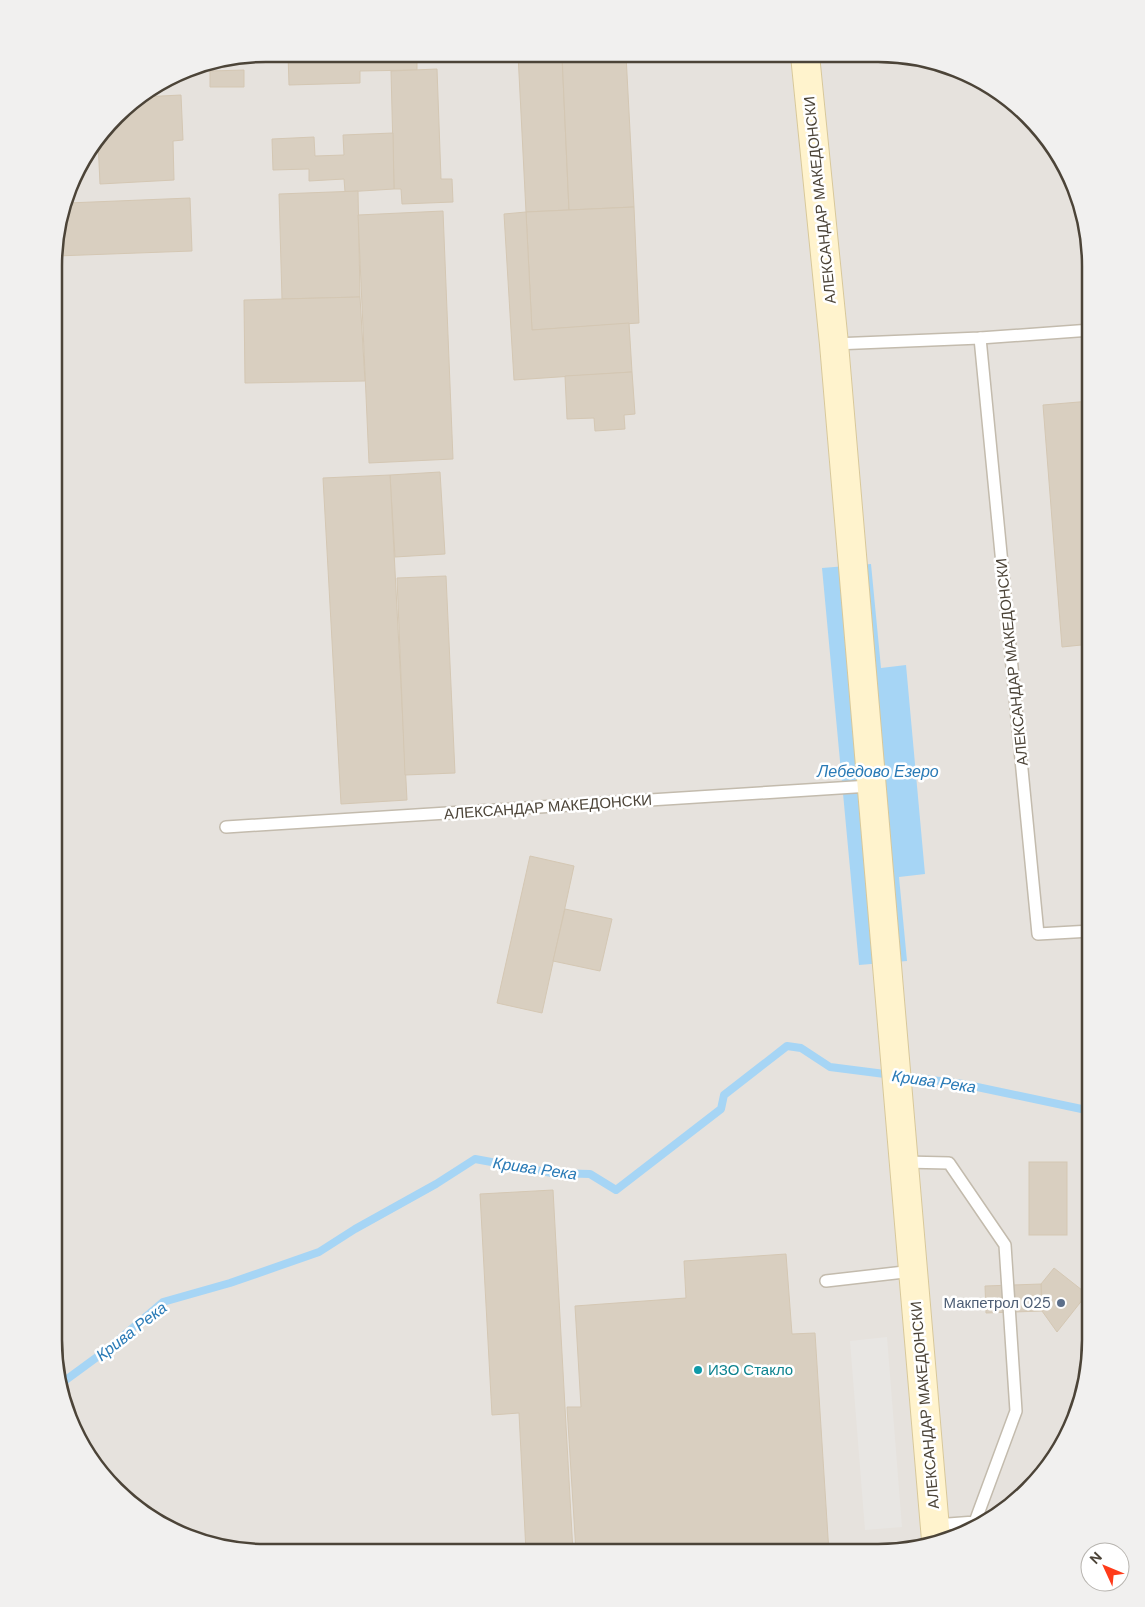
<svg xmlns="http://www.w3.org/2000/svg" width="1145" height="1607" font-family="'DM Sans',sans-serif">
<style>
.industrial{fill:#e6e2dd}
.parking{fill:#e8e6e3}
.water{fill:#a6d5f5}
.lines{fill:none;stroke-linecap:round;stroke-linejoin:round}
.stream{stroke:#a6d5f5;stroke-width:8}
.building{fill:#d9cfc0;stroke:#d4c7b3}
.lane-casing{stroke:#c3bbad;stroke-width:14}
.secondary-casing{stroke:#d8c89a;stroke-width:30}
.lane{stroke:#fff;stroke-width:11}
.secondary{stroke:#fff3cd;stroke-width:28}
.service-dot{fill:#5c6f8a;stroke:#fff;stroke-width:2}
.culture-dot{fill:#0f9aa8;stroke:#fff;stroke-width:2}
.labels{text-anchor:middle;stroke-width:5;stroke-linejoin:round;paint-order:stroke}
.street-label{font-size:15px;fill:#4c4438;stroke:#fff}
.service-label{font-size:15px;fill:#4e5e75;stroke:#fff;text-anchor:end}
.culture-label{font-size:15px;fill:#0d838f;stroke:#fff;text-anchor:start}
.water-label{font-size:16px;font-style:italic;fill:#297ab6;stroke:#fff}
.rim{fill:none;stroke:#4c4438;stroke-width:2.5}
</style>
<rect width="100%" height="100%" fill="#f6f3eb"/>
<!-- industrial -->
<polygon class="industrial" points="267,54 907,56 960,70 1008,98 1069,173 1091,266 1091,1111 1089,1112 1091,1127 1091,1355 1080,1409 1055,1459 1019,1501 972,1531 879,1553 239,1551 148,1517 106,1481 76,1434 54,1341 56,238 82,160 126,106 198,65"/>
<!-- parking -->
<polygon class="parking" points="887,1337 902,1527 865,1530 850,1341"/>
<!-- water -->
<polygon class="water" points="871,564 881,668 906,665 925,874 899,877 907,961 859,965 822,568"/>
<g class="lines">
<!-- stream -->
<polyline class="stream" points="63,1382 108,1349 163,1302 230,1283 319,1252 355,1229 436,1184 475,1159 552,1173 590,1174 616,1190 721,1109 724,1095 787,1046 801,1048 830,1067 963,1084 1091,1111"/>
</g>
<!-- building -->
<g class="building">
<polygon points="288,54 417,54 417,70 360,71 360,83 289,85"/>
<polygon points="518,54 562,55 569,210 526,212"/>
<polygon points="562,55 626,55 634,207 569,210"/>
<polygon points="437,69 441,179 452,179 453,202 402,204 401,189 394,189 391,71"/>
<polygon points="244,70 244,87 210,87 210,71"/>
<polygon points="181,95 183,140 173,141 174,180 100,184 98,141 126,106 142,97"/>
<polygon points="393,133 394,189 345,192 344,179 309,181 309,169 273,170 272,139 314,137 315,156 344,155 343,135"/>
<polygon points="358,191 360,297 282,299 279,194"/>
<polygon points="190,198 192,251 56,256 56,238 68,203"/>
<polygon points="634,207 639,323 532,330 526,212"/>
<polygon points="443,211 453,459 369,463 358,215"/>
<polygon points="526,212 532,330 629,323 632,372 514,380 504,214"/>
<polygon points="360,297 365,381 245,383 244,300"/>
<polygon points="632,372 635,414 624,415 625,429 595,431 594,418 567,419 565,376"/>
<polygon points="1091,401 1091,644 1062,647 1043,405"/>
<polygon points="440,472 445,554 395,557 390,475"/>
<polygon points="390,475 407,800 341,804 323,478"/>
<polygon points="446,576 455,773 405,775 397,578"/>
<polygon points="530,856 574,866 542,1013 497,1003"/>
<polygon points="565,909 612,919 600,971 553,961"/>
<rect x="1029" y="1162" width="38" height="73"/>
<polygon points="553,1190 573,1552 526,1552 519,1413 492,1415 480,1194"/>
<polygon points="786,1254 792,1334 815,1333 829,1553 576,1552 567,1407 581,1407 575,1306 686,1298 684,1261"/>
<polygon points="1054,1268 1087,1294 1057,1332 1042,1311 1041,1284"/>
<polygon points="1041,1284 1042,1311 986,1313 985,1286"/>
</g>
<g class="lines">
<defs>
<g id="lane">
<polyline points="980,338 1038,934 1091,931"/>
<polyline points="834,344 980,338 1091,330"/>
<polyline points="226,827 870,786"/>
<polyline points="904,1162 949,1163 1005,1245 1016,1411 975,1522 935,1525"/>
<polyline points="826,1281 913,1271"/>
</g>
<polyline id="secondary" points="805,55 834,344 936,1540"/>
</defs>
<!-- lane casing -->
<use href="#lane" class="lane-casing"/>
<!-- secondary casing -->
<use href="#secondary" class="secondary-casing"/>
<!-- lane -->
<use href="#lane" class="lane"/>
<!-- secondary -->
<use href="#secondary" class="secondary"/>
</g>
<!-- markers -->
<circle class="service-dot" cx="1061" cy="1303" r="5"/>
<circle class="culture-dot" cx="698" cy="1370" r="5"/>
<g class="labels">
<!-- street labels -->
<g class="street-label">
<text transform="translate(820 200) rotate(-96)" y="5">АЛЕКСАНДАР МАКЕДОНСКИ</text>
<text transform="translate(1012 662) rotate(-96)" y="5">АЛЕКСАНДАР МАКЕДОНСКИ</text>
<text transform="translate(548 807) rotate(-4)" y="5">АЛЕКСАНДАР МАКЕДОНСКИ</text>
<text transform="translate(925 1405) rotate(-95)" y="5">АЛЕКСАНДАР МАКЕДОНСКИ</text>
</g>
<!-- service labels -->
<g class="service-label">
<text x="1051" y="1308">Макпетрол 025</text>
</g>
<!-- culture labels -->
<g class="culture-label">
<text x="708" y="1375">ИЗО Стакло</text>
</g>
<!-- water labels -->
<g class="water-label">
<text x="878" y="777">Лебедово Езеро</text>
<text transform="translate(934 1081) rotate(8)" y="6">Крива Река</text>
<text transform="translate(535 1168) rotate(8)" y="6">Крива Река</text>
<text transform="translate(131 1331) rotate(-38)" y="6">Крива Река</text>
</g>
</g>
<!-- crop -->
<path d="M0 0H1145V1607H0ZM266 62H878A204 204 0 0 1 1082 266V1340A204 204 0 0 1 878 1544H266A204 204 0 0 1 62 1340V266A204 204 0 0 1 266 62Z" fill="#f1f0ef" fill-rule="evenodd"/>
<path class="rim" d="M266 62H878A204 204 0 0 1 1082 266V1340A204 204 0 0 1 878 1544H266A204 204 0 0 1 62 1340V266A204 204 0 0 1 266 62Z"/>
<!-- north arrow -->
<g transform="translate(1105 1567) rotate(314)"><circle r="24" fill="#ffffff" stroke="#b7b4af"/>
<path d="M0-4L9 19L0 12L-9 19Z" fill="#ff3b1a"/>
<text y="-8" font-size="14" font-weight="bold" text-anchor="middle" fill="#4c4438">N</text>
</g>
</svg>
